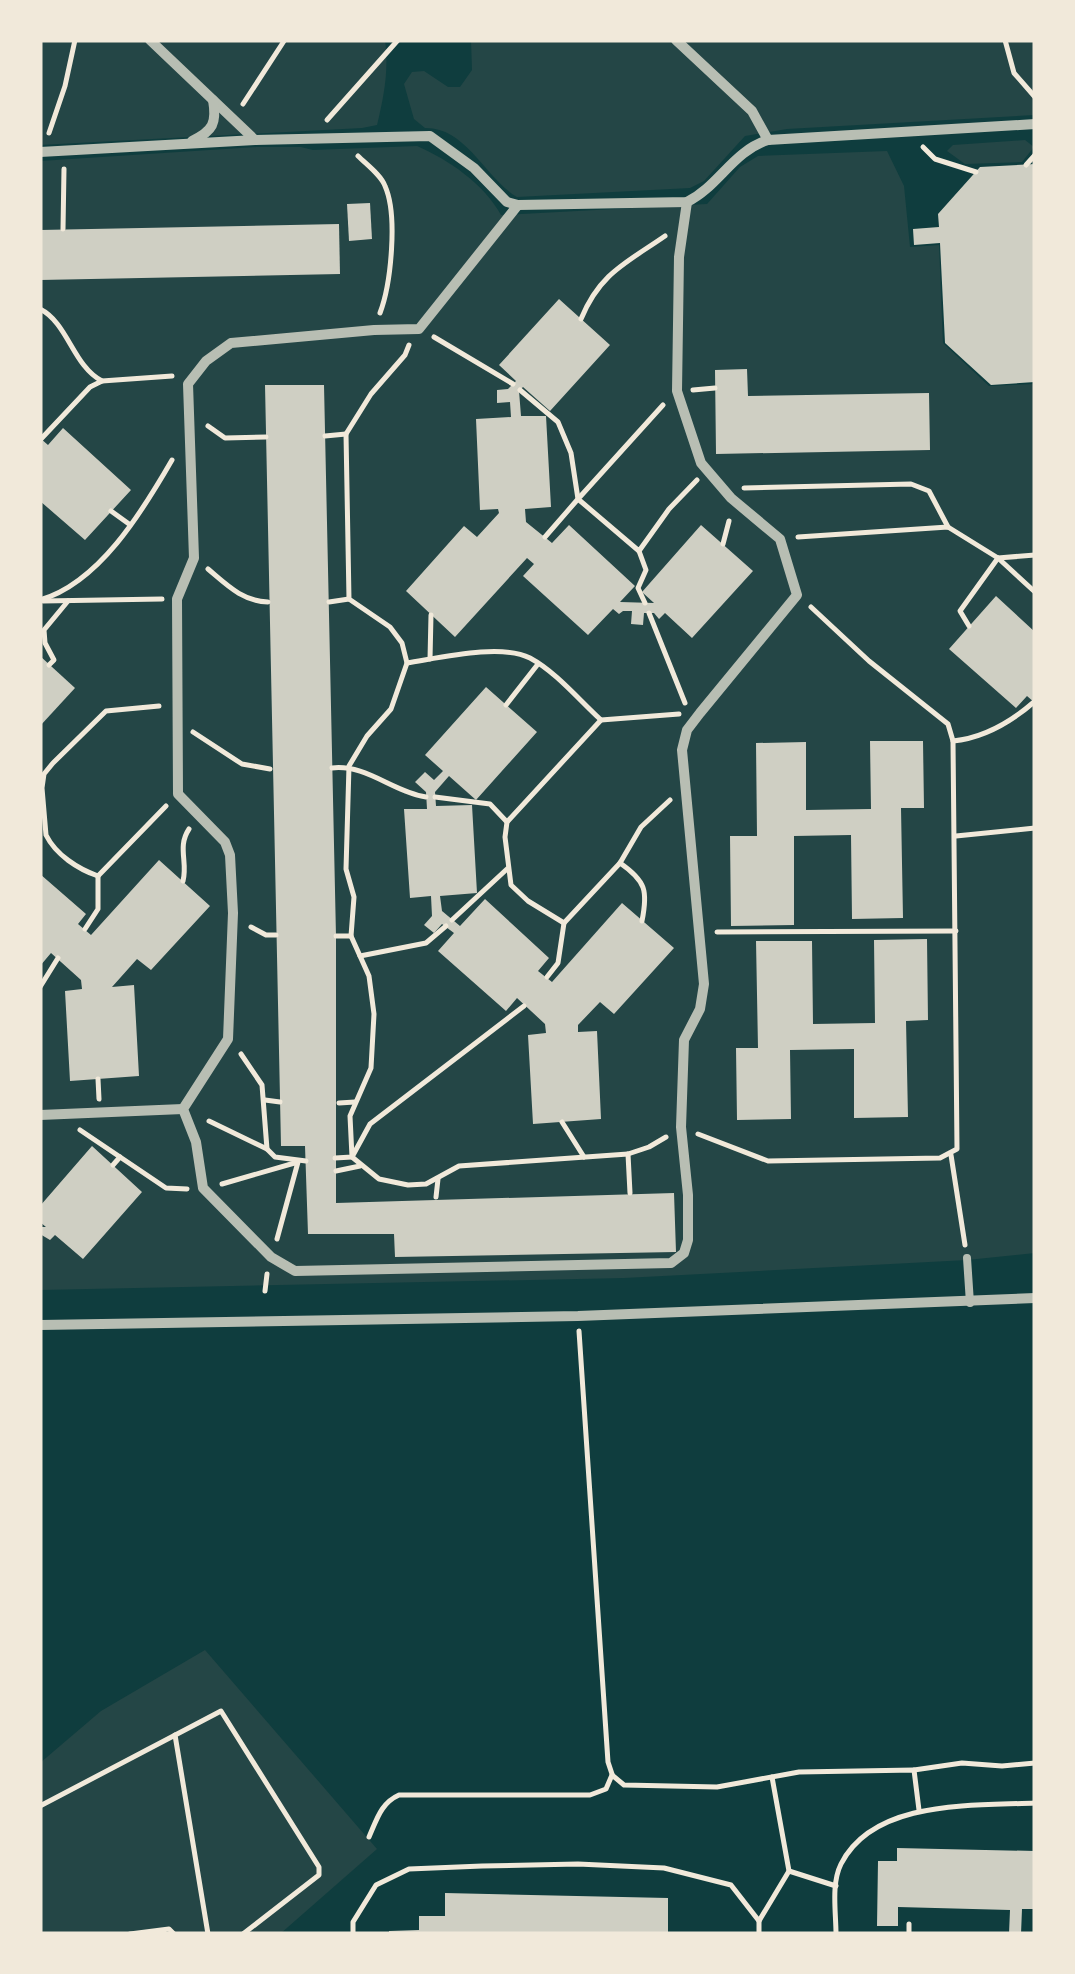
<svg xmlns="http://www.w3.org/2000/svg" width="1075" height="1974" font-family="'Playfair Display',serif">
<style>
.green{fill:#244646}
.building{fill:#cfcfc3}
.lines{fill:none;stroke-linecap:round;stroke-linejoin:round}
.path{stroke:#f1e9da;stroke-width:5}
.service{stroke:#b8beb3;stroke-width:8}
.minor{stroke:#b8beb3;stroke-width:10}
</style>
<rect width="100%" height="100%" fill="#0f3d3e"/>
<!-- green -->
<g class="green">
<path d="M40,40H385C389,70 384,96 377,125L362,128L40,145Z"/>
<path d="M471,40H1035V115L787,129L745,136L704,181L690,188L517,197C485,178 466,127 425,128L414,119L404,84L412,72L424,71L448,87H460L472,70Z"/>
<polygon points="1025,140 1034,147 1022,162 965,164 947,151 953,145"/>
<path d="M417,146C449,160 484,184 501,215L707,204L740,167L758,156L887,151L904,186L910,247L939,245L943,343L989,386L1035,384V1253L967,1260L624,1278L40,1290V161L256,147H301L313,150Z"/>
<polygon points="205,1650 377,1849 280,1934 40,1934 40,1763 101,1711"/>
</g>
<!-- building -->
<g class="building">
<polygon points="1035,164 1035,382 991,385 945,343 940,243 914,245 913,229 939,227 938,214 980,167"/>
<polygon points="370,203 372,239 349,241 347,204"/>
<polygon points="339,224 340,274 40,280 40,230"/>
<polygon points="559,299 610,345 550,411 523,387 519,391 521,416 546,416 551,507 525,509 526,522 552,543 569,525 635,586 620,602 654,603 642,592 701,525 753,571 692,638 665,613 659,619 654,613 644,613 643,625 631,624 632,611 623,611 619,614 613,609 588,635 523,576 534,564 527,558 455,637 406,591 464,526 477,537 499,513 498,509 480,510 476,419 511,417 510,402 497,403 497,390 508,389 516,381 499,365"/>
<polygon points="747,369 748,396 929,393 930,450 716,454 715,370"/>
<polygon points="265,385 324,385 336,936 336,1203 674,1193 676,1252 395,1257 394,1234 308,1234 305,1146 281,1146"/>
<polygon points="63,428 131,490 85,540 40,501 40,438 48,445"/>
<polygon points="996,596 1035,632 1035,703 1027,696 1016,708 949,649"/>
<polygon points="40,656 75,688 40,726"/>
<polygon points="486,687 537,732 476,800 449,776 435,792 436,806 472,805 477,893 440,896 442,911 460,926 485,899 549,958 538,971 552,982 622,903 674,948 614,1014 600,1002 578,1025 578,1032 597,1031 601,1119 533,1124 528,1035 546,1033 545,1024 517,998 506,1011 438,951 454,933 442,924 434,933 424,925 432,916 431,896 410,898 404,809 427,809 426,792 415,782 425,772 434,780 443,771 425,755"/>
<polygon points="870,741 923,741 924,808 901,808 903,918 852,919 851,835 794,836 794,925 731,926 730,836 757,836 756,743 806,742 806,810 871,809"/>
<polygon points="159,860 210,906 151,970 137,959 112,987 134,985 139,1076 70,1081 65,991 82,989 81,980 51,953 40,966 40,874 86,914 78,924 91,935"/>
<polygon points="927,939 928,1020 906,1021 908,1117 854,1118 854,1049 790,1050 791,1119 737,1120 736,1048 758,1048 756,941 812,941 813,1024 875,1023 874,940"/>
<polygon points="92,1146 142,1192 83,1259 55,1235 50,1240 40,1234 40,1227 46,1227 40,1222 40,1206"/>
<polygon points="897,1848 1035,1851 1035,1909 1022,1909 1021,1934 1009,1934 1010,1910 898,1907 898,1926 877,1926 878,1861 897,1861"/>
<polygon points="445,1893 668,1898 668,1934 389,1934 389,1931 419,1930 419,1916 445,1916"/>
</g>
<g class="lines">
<!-- path -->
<g class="path">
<polyline points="1005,40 1014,73 1035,97"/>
<polyline points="243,104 284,41"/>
<polyline points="327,120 398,40"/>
<polyline points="49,133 65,86 75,40"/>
<polyline points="923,147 935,159 976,172"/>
<path d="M358,156C367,165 381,175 385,186C398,215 391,284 380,313"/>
<polyline points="1026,165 1035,155"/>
<polyline points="63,229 64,169"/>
<path d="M40,309C68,323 73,366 102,381"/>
<path d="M581,319C600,273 626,263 665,236"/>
<polyline points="434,337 513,384"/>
<polyline points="409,345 405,355 371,394 346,434 349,599 390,627 402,643 407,663 391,709 367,736 349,766 346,869 354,897 351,936 369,976 374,1014 371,1068 350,1116 352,1157 379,1179 408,1185 426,1184 459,1166 628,1154 649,1147 666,1137"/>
<polyline points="520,390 558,422 571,453 578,499 545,537"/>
<polyline points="693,390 715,388"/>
<polyline points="663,405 578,499 639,551 669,509 697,480"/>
<polyline points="208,426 225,438 266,437"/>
<polyline points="325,436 346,434"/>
<polyline points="41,439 90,387 102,381 172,376"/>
<polyline points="744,488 911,484 929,491 948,527"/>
<polyline points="111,511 129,524"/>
<polyline points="798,537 948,527 998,558 1035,592"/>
<polyline points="723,544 729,521"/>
<polyline points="639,551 646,570 638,588 645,603"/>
<polyline points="998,558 1035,555"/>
<path d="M208,569C227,585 242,601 268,602"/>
<path d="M40,600C99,583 142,512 172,460"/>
<polyline points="43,601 162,599"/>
<polyline points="329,602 349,599"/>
<path d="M811,607L869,661L948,724L953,741C983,738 1012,721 1034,702"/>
<polyline points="649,613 685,703"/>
<polyline points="969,626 960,611 998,558"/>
<polyline points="430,659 431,615"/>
<path d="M407,663C439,658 501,643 530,658C556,672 579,700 601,720L679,714"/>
<polyline points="49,665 54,660 45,643 44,630 68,601"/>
<polyline points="506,705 538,664"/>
<path d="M159,706L106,711L53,763L44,774L42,788L46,835C56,855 78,869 98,876L166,806"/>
<polyline points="601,720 507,822 505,837 511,885 528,901 564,923 620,863 641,827 670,800"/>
<polyline points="193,732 242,764 270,769"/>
<path d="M332,768C366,764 393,792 426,797"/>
<polyline points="435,797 490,804 507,822"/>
<polyline points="956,836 1035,828"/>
<path d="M620,863C646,881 648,891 642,921"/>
<path d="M183,881C188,862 177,847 189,829"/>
<polyline points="452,920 507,869"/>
<polyline points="251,927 266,935 276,935"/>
<polyline points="85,929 98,909 98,876"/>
<polyline points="717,932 956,931"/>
<polyline points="336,936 351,936"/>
<polyline points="360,956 426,943 446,926"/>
<polyline points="547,977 558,963 564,923"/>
<polyline points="40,987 58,958"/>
<polyline points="241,1054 262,1085 267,1149"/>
<polyline points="98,1079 99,1099"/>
<polyline points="265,1100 280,1102"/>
<polyline points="339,1103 355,1102"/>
<polyline points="209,1121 267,1149 275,1157 306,1161"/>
<polyline points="562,1122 584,1157"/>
<polyline points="80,1130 166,1188 187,1189"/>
<polyline points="698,1134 768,1161 940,1158 957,1149 953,741"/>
<polyline points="628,1154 630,1193"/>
<polyline points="951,1155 965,1245"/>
<polyline points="335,1158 352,1157 370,1124 524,1006"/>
<polyline points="113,1165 120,1157"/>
<polyline points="336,1171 360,1166"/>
<polyline points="222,1184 298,1162 277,1239"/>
<polyline points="436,1197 438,1179"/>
<polyline points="265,1291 267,1274"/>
<polyline points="579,1331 608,1762 612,1774"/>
<polyline points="175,1735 208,1934"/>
<polyline points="914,1770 962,1763 1002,1766 1035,1763"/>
<polyline points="40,1806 221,1711 319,1867 319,1875 243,1934"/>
<path d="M369,1837C377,1819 381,1803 399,1795H590L606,1789L612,1775L624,1785L717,1787L799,1772L914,1770L919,1810"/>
<polyline points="789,1871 836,1886"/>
<polyline points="130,1934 169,1929 174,1934"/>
<polyline points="353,1934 353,1922 376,1885 409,1869 482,1866 578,1864 664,1868 731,1885 759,1921"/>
<polyline points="759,1934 759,1921 789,1871 772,1777"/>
<path d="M836,1934C836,1912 831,1884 841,1864C874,1799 974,1806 1035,1803"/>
<polyline points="909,1934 909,1924"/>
</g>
<!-- service -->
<polyline class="service" points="967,1258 970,1303"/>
<!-- minor -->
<g class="minor">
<polyline points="150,40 255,140"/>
<polyline points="676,40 752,111 768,140"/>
<path d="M192,141C213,131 217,123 213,100"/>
<path d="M40,152L255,140L430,136L474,168L507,202L518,205L687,202C719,186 733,151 768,140L1035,124"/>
<polyline points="518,205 419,329 374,330 231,343 206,361 188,384 194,558 177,599 178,794 225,842 230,855 233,913 228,1039 183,1109 196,1142 203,1188 271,1257 295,1271 671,1263 684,1253 688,1240 688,1195 681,1127 684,1040 700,1009 704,984 682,750 687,730 700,713 797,595 780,539 731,498 701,463 677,391 679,257 687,202"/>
<polyline points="40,1115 183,1109"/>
<polyline points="40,1325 578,1316 1035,1298"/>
</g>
</g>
<!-- border -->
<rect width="1075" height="1974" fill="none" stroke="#f1e9da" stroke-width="85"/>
</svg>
